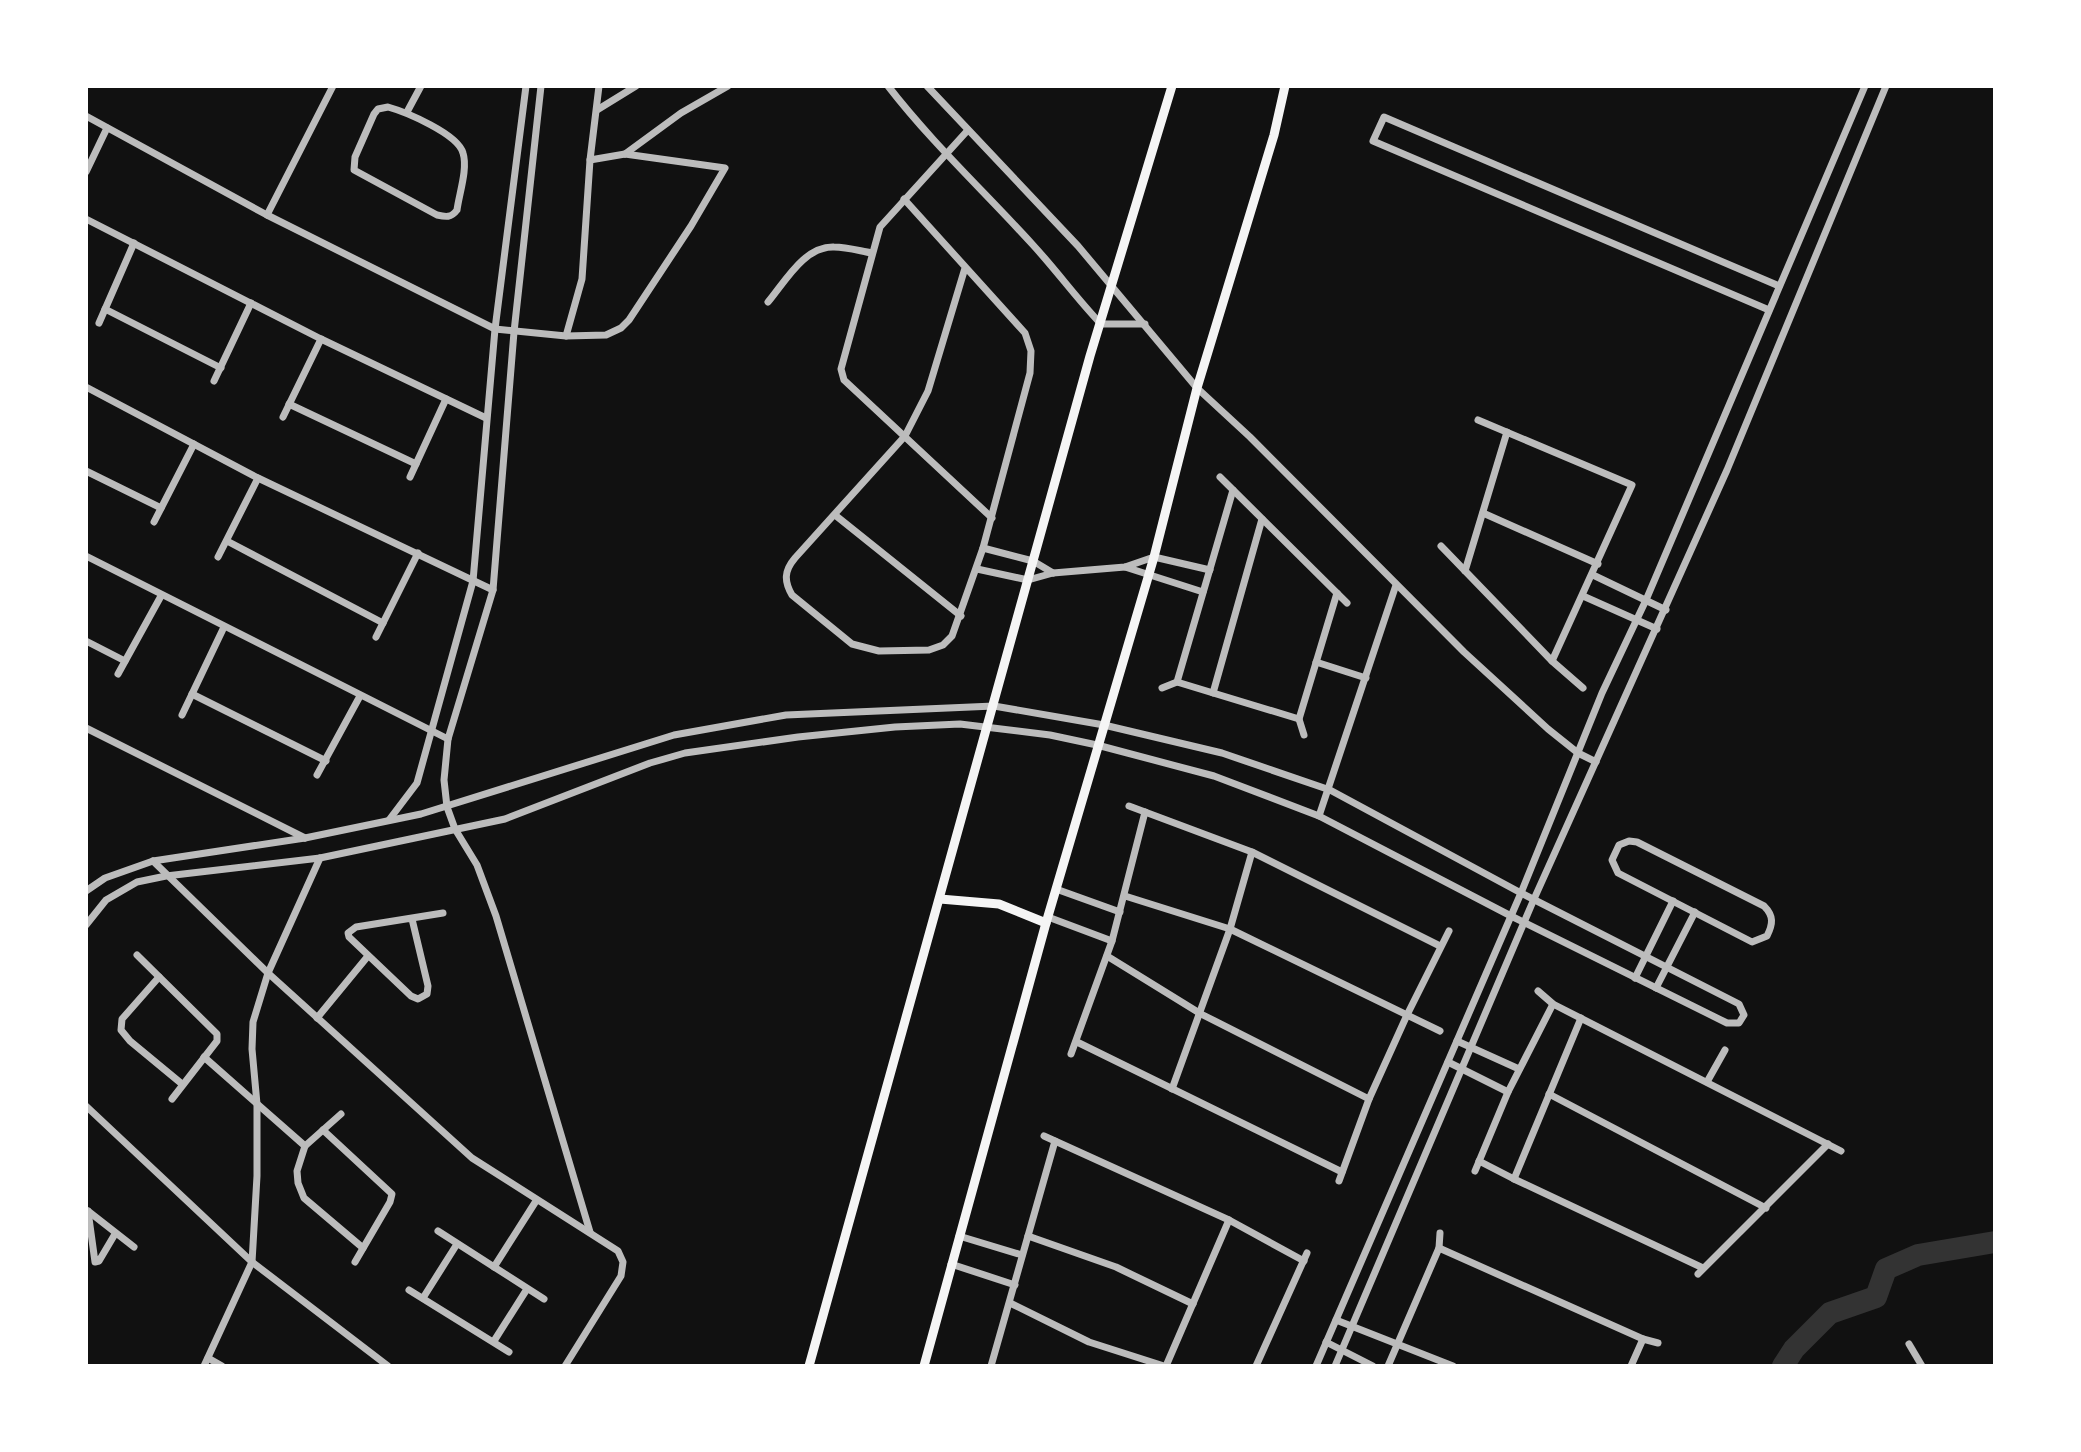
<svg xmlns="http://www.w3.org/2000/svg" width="2081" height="1452" font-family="'Alegreya Sans',sans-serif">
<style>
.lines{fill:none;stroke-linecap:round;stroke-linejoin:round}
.river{stroke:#333;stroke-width:22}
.minor{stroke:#bcbcbc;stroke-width:7}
.secondary{stroke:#f5f5f5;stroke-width:9}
</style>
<rect width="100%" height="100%" fill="#111"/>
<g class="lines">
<!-- river -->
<polyline class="river" points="1783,1366 1794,1349 1830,1313 1876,1297 1886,1269 1918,1255 1995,1242"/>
<!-- minor -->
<g class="minor">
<polyline points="541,86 514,332 493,590 448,739 444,780 447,807 455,829 477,865 496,916 590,1232"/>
<path d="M888,86C932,143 985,192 1033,245C1057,271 1077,299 1101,324H1145"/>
<polyline points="927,86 1078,246 1197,388 1250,437 1464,652 1548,729 1578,753 1596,762"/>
<path d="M388,107C406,112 458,134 463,153C468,169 459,194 457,210C451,218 446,217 437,215L354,170L355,157L374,114L378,109Z"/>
<polyline points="597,110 636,86"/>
<polyline points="407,112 421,86"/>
<polyline points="86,116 267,215 495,329 566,336 606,335 621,328 629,320 691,226 725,168 625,154 590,160"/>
<polyline points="968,130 880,227 841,369 844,380 992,518"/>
<polyline points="625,154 681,113 728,86"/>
<polyline points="86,172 107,128"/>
<path d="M904,199L1025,333L1031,351L1030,373L983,548L952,636L943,645L929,650L879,651L852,644L792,595C784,581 784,571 795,558L905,436L928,391L965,268"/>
<polyline points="267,215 333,86"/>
<polyline points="86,219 321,339 486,418"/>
<path d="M768,302C785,282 804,246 834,247C847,247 860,251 872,253"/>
<polyline points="105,309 221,368"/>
<polyline points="1769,310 1373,141 1384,117 1779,286"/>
<polyline points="99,323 134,243"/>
<polyline points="566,336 582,279 590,160 599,86"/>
<polyline points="214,381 251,303"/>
<polyline points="86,387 258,478 493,590"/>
<polyline points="289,404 416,464"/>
<polyline points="283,417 321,339"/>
<polyline points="1478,420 1632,485 1552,661"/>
<polyline points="86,471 161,508"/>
<polyline points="410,477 446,399"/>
<polyline points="1220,477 1347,603"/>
<polyline points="1483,513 1598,564"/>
<polyline points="835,515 961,616"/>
<polyline points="154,522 194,444"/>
<polyline points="227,541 383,623"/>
<polyline points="1441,546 1552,661 1583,688"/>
<polyline points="983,548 1033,561 1053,573"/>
<polyline points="86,556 448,739"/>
<polyline points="218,557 258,478"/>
<polyline points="1125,567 1203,592"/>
<polyline points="977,569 1028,580 1053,573 1125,567 1154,557 1210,570"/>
<polyline points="1465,571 1507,432"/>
<polyline points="1593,575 1666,610"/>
<polyline points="1583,596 1657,629"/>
<polyline points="376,637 418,553"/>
<polyline points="86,641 125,661"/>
<polyline points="1316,662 1366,678"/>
<polyline points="118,674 161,596"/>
<polyline points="1177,682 1299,719"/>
<polyline points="1162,688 1177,682 1233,490"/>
<polyline points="1213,693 1262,519"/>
<polyline points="192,694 326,761"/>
<polyline points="182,715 224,627"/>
<polyline points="86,728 305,838"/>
<polyline points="1304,735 1299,719 1337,593"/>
<polyline points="317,775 360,696"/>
<polyline points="1129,806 1252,852 1440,946"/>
<polyline points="1319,816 1396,585"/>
<polyline points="389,820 417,783 473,581 495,329 526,86"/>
<path d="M1629,841L1637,842L1764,906C1774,916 1773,924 1767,936L1752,942L1618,873L1612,860L1619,845Z"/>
<polyline points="153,861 268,973 472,1158 618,1251 623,1262 621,1276 565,1366"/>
<polyline points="1056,889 1120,912"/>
<polyline points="86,891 105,878 153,861 305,838 421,814 674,735 786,715 994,706 1104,725 1222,753 1330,790 1521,893 1739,1004 1744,1015 1739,1023 1727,1023 1511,916 1319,816 1214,776 1097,745 1050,735 960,724 895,727 798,737 685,753 650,763 505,819 320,858 166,876 137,882 106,900 86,925"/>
<polyline points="1125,896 1230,929 1440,1031"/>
<polyline points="1048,917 1112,941"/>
<polyline points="412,919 428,986 427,994 418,999 411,996 349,937 348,933 356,927 443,913"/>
<polyline points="137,955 217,1034 217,1041 172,1099"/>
<polyline points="1107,956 1201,1014 1369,1099"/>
<polyline points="159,977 122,1019 121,1030 130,1041 182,1084"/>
<polyline points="1635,978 1673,901"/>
<polyline points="1656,988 1695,912"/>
<polyline points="1538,991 1553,1004 1841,1151"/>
<polyline points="317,1018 368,956"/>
<polyline points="1457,1041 1519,1069"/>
<polyline points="1077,1042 1342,1172"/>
<polyline points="1071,1054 1112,941 1145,812"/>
<polyline points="204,1057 305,1146"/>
<polyline points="1448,1062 1508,1092"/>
<polyline points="1707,1082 1725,1050"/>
<polyline points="1172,1089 1230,929 1252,852"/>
<polyline points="1549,1094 1766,1208"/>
<polyline points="86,1106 252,1262 388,1366"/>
<polyline points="341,1114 305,1146 297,1171 298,1183 304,1198 363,1248"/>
<polyline points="323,1130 392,1194 390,1202 355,1262"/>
<polyline points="1044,1136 1229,1220 1304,1261"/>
<polyline points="1479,1161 1514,1179 1703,1268"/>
<polyline points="1475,1171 1508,1092 1553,1004"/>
<polyline points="1514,1179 1581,1018"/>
<polyline points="1339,1181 1369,1099 1407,1015 1449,931"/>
<polyline points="88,1211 95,1262 99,1261 115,1234"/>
<polyline points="88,1211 134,1247"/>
<polyline points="438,1231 544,1299"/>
<polyline points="959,1236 1022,1255"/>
<polyline points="1028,1236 1116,1267 1193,1304"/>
<polyline points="1439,1248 1643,1339 1658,1343"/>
<polyline points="951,1264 1015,1285"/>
<polyline points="494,1267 536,1201"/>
<polyline points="1698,1274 1828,1144"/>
<polyline points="409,1290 509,1352"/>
<polyline points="423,1298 457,1244"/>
<polyline points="1010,1303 1089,1342 1164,1366"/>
<polyline points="1336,1320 1453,1366"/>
<polyline points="494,1341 527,1289"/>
<polyline points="1326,1342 1373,1366"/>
<polyline points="1909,1344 1922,1366"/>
<polyline points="208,1358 222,1366"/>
<polyline points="204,1366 252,1262 257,1176 257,1104 252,1049 253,1022 268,973 320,858"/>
<polyline points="991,1366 1055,1141"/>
<polyline points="1166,1366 1229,1220"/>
<polyline points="1256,1366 1307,1253"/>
<polyline points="1316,1366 1521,893 1602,693 1646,600 1865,86"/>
<polyline points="1335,1366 1534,899 1727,470 1886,86"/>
<polyline points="1388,1366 1439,1248 1440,1233"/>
<polyline points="1631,1366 1643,1339"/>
</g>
<!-- secondary -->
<g class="secondary">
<polyline points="940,899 999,904 1046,923"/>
<polyline points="809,1366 1090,356 1172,86"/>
<polyline points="924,1366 1046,923 1154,557 1197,388 1274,135 1285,86"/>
</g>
</g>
<!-- border -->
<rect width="2081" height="1452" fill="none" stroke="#ffffff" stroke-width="176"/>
</svg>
